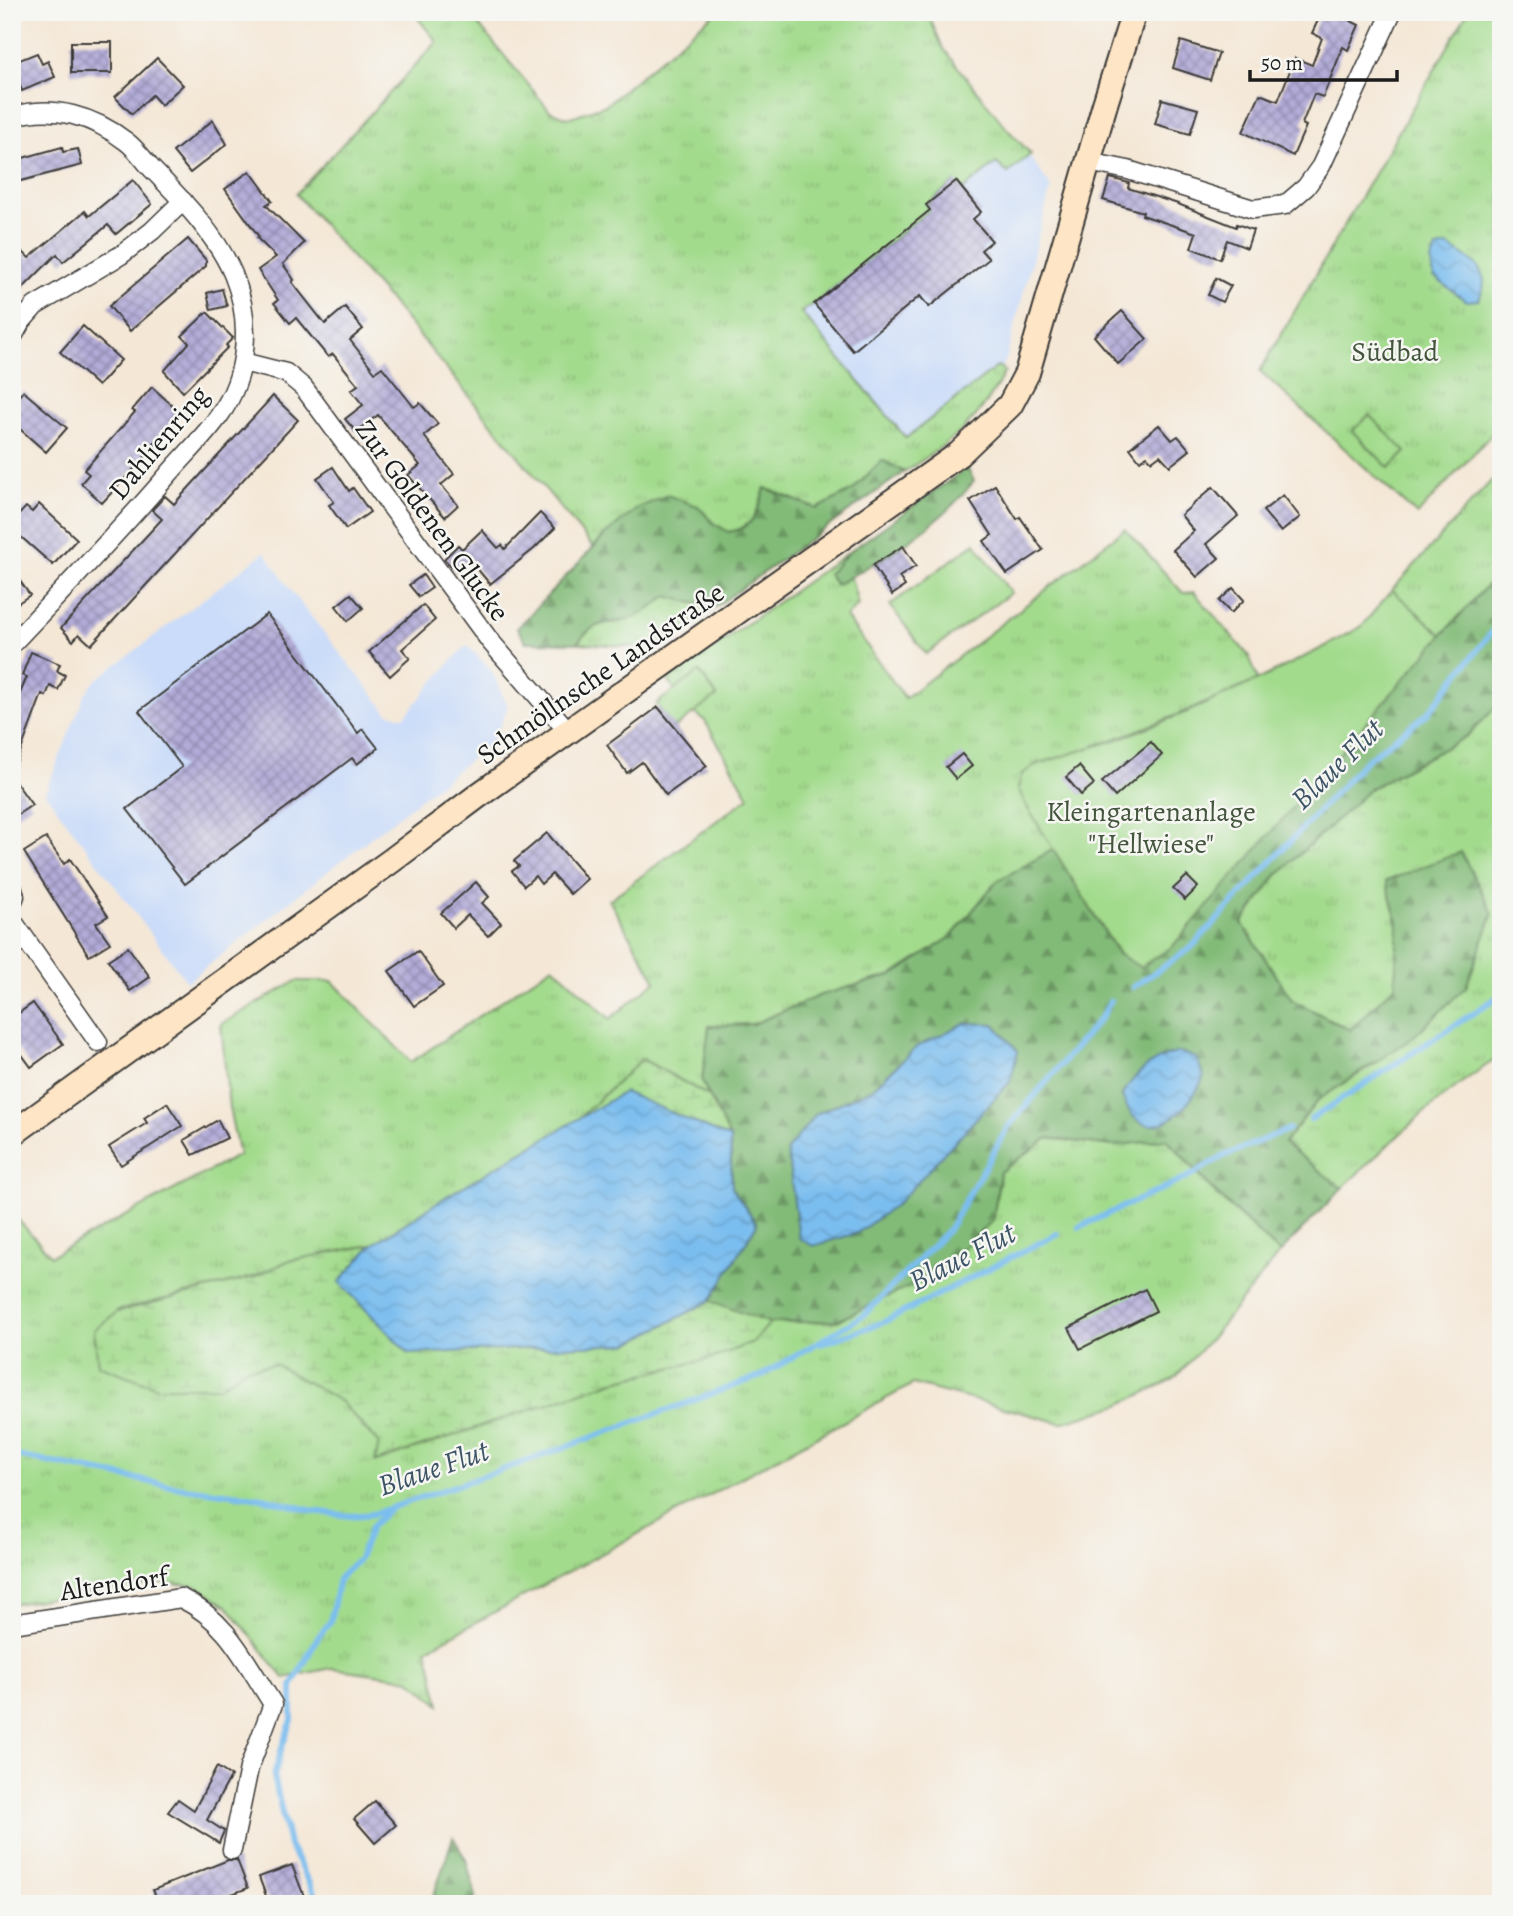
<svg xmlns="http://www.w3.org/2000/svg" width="1513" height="1916" font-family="Alegreya,serif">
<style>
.built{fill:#cadcf9}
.grass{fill:url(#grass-tufts);stroke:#607c54;stroke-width:2}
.forest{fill:url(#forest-firs);stroke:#4f6c4a;stroke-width:2;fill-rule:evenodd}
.wetland{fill:url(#wetland-marsh);stroke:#607c54;stroke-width:2}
.garden{fill:#a3db8d;stroke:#607c54;stroke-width:2}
.water{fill:url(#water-waves);stroke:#4b6c86;stroke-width:2}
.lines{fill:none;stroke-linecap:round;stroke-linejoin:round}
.stream{stroke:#7abdef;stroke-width:6}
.building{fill:url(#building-cross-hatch)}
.street-casing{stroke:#3c3a38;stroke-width:21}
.secondary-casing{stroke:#3c3a38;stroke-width:28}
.street{stroke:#fff;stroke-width:18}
.secondary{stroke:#fde5c5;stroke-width:24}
.labels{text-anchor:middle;stroke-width:5;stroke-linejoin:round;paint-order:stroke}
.park-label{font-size:28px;fill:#44553e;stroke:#f6f6f2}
.street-label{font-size:28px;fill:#1c1c1c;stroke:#f6f6f2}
.water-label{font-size:30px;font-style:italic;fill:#3d5466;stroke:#f6f6f2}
</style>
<defs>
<pattern id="grass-tufts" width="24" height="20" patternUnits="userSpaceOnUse" patternTransform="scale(1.75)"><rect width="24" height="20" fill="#a3db8d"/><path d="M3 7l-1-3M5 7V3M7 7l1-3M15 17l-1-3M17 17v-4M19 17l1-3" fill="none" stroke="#8cbb79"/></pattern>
<pattern id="forest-firs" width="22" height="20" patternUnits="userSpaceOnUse" patternTransform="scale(1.75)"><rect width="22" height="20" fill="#82bb78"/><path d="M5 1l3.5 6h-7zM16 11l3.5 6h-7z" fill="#6a9762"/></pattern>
<pattern id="wetland-marsh" width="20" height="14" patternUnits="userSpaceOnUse" patternTransform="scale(1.75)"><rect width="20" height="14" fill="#a3db8d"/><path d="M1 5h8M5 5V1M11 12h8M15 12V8" fill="none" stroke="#8cbb79"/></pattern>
<pattern id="water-waves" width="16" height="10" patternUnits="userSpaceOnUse" patternTransform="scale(1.75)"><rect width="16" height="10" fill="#7abdef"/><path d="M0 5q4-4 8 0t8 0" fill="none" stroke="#69a2cc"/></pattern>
<pattern id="building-cross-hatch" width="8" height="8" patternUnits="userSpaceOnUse" patternTransform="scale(1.75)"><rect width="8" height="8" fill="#b2abd8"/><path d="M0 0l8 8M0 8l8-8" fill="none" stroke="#908aae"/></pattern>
</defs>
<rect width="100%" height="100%" fill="#f6f6f2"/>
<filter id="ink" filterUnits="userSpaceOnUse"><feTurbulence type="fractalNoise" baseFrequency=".0143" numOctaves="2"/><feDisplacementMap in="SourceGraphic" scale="14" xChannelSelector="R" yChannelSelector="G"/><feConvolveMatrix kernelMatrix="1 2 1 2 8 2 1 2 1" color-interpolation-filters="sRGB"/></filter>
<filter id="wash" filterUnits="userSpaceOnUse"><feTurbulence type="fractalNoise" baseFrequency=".00686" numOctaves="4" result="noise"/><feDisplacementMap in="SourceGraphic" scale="28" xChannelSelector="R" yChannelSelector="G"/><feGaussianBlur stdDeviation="1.57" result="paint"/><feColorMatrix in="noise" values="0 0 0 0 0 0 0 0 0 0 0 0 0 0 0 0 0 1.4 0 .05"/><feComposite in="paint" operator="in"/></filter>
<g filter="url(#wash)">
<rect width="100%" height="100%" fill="#f4e7d6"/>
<!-- built -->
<g class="built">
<polygon points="1008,145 1030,157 1051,187 1006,360 989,392 895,465 790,316"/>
<polygon points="265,552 294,595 388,713 404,717 448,665 467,645 491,670 508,706 494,741 187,982 45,793 85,694 95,681"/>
</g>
<!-- grass -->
<g class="grass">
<path d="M413,12H468L550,111L568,118L606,105L716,12H927L943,48L1008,130L1031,154L1008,173L996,163L963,190L955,182L926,205L930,210L814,304L801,312L906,438L998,366L1005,371C981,421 950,443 904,472L882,460L853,490L817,509L765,488C758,511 755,527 729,532L713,523L698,506L606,534L593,547L400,312L296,194L437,42Z"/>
<polygon points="1468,12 1501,12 1501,424 1417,515 1260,371"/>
<polygon points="1501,470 1501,570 1442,635 1392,590"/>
<path d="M1125,529L1183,593L1194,592L1249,656L1258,680C1185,713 1112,743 1035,765L1027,807L1054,849L996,882L951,937L893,975L821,995L753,1024L710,1026L702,1081L709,1096L642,1059L577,1120L447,1196L372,1245L288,1261L254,1277L117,1311L219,1387L246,1368L275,1364L340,1401L379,1444L376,1462L614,1381L713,1358L753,1342L770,1323L837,1321L935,1274L993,1220L1000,1172L1048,1138L1113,1146L1167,1139L1216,1194L1280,1253L1212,1337L1174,1379L1119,1405L1061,1423L913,1384L427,1649L440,1705L409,1679L332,1668L284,1678L227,1606L196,1586L162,1582L12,1604V1213L51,1256L239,1155L229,1108L221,1024L296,981H332L411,1062L553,966L610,1019L656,981L609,900L749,797L705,721L694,712L717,696L700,672L675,690L668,680L850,551L828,574L836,585L851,577L858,605L846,617L905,698Z"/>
<path d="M666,596L714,608L653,648L577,643C597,619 601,626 627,619C642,616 655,606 666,596Z"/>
<path d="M1501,702V1056C1442,1092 1392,1141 1342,1188L1284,1144L1318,1100L1378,1062L1466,987L1387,880L1398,925L1395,986L1350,1030L1292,1000L1242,923L1277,875L1371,788L1467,736Z"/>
</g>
<!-- forest -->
<g class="forest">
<path d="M882,460L904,472L714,608L666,596C655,606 642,616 627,620C601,626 597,619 577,643L526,642L517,628L606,534L638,508L667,495L698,506L713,523L729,532C755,528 758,511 765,488L817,509L853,490Z"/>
<path d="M967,468L974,481C939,527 886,557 836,585L828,574L850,551Z"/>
<path d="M1501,570V702L1467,736L1371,788L1277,875L1242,923L1292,1000L1350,1030L1395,986L1398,925L1386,881L1461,852L1493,913L1466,987L1411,1039L1318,1100L1284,1143L1342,1188L1280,1253L1216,1193L1167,1139L1113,1146L1048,1138L1000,1172L993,1220L935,1274L837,1321L770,1323L710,1301L757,1224L732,1188L730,1138L702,1081L709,1026L753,1024L821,995L893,975L951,937L996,882L1054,849L1118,954L1141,967L1172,947L1442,635ZM918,1046L799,1238L816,1114L872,1089Z"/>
<polygon points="453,1837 466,1860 476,1896 471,1904 431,1904"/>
</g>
<!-- wetland -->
<g class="wetland">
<polygon points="642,1059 709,1096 730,1138 624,1093 577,1120"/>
<polygon points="372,1245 340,1282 628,1344 710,1301 770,1323 753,1342 713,1358 614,1381 375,1462 379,1443 340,1401 275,1364 246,1368 219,1387 157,1387 98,1365 94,1330 117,1312 254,1277 288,1261"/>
</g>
<!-- garden -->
<g class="garden">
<polygon points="1369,415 1406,452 1389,468 1352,431"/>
<polygon points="975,543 1011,593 926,654 890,605"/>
<polygon points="1392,590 1442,635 1172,947 1140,967 1119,954 1027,807 1018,788 1022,774 1035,765 1118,739 1187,712 1258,680 1326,646 1361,627"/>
<polygon points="699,672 717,696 674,728 656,704"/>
</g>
<!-- water -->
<g class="water">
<path d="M1448,246C1461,254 1484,264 1484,283C1484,288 1480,295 1479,300L1466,301L1434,277L1431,261L1437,248Z"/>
<polygon points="965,1023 994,1024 1018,1051 1010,1082 897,1204 857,1233 813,1246 799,1238 787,1150 816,1114 872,1089 918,1046"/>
<path d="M1180,1052L1196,1058L1204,1076C1188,1115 1142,1154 1122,1095C1136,1072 1153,1058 1180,1052Z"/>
<polygon points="624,1092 730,1138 732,1188 757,1224 710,1301 628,1344 409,1354 339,1282 372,1245 447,1196"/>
</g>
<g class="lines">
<!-- stream -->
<g class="stream">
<polyline points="1133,987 1191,948 1365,761 1428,713 1501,620"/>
<polyline points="1311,1119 1501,995"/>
<polyline points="1079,1227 1186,1178 1224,1156 1289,1129"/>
<polyline points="821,1344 884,1322 1057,1234"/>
<polyline points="12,1455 177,1487 263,1498 313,1511 350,1516 373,1514 527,1461 761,1376 864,1315 948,1230 1008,1127 1103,1015 1110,1001"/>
<polyline points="320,1904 289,1845 274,1776 283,1744 292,1720 292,1686 318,1637 330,1622 339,1578 359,1559 371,1527 388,1510"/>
</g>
</g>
<g id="blocks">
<!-- building -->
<g class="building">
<polygon points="1322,12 1333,12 1359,25 1348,50 1343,47 1323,97 1314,94 1302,124 1306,126 1293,156 1243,132 1260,94 1278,101 1295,58 1312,65 1322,38 1312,33"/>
<polygon points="1181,41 1219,53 1210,80 1173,68"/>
<rect x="71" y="42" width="41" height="31"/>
<polygon points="37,53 42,64 48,61 55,77 22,91 12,63"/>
<polygon points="157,58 183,85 161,105 152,95 132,114 115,97"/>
<polygon points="1162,99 1198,109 1190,134 1155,124"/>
<polygon points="213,120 227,144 190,173 173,152"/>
<polygon points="62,147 63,152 78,149 82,165 17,182 15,177 12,178 12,161"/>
<polygon points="250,171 272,201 266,205 304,243 283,264 294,280 292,282 325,324 345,307 363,329 350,340 375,372 382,367 414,407 420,403 438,424 424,436 454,474 441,485 458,505 445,517 408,475 420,465 378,415 356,432 345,419 363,405 351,390 358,385 333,354 328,357 296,318 290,323 274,303 278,300 258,270 276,257 257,238 259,237 225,189"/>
<polygon points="1110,178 1129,183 1128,188 1178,204 1236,227 1237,224 1253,230 1247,248 1227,240 1220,259 1191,248 1196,233 1142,215 1143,212 1103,200"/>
<polygon points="133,180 152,204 116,234 108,225 63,262 57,254 12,299 12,256 20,249 29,258 85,211 89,216"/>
<polygon points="956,181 981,212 973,219 992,241 981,250 989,259 929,307 920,296 853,351 814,304 930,210 926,205"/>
<polygon points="188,239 206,260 206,266 130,331 109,306"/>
<polygon points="1216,278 1231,286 1222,302 1208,295"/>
<polygon points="222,289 227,306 211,310 207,293"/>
<polygon points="1122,311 1147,339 1118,364 1094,336"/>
<polygon points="207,312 233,338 226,345 228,347 183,392 164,371 189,343 182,336"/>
<polygon points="83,326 121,360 98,386 60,352"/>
<polygon points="152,387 181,413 154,443 156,445 102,503 81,483 89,474 84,470 135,412 132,410"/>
<polygon points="23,391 67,428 46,452 12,422 12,404"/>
<polygon points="273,396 298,420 91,645 79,634 73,641 61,628 162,519 152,510 165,496 174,504"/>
<polygon points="1159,425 1172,440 1178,436 1190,450 1170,466 1160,455 1152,461 1147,456 1140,461 1130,448"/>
<polygon points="333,467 349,491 353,488 370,512 346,529 329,505 334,502 317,478"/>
<polygon points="995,485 1017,519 1020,517 1043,550 1007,574 984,541 992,535 970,501"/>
<polygon points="1213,487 1238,516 1206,544 1219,558 1197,577 1173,550 1194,531 1181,515"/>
<polygon points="1283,495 1300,517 1281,532 1263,511"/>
<polygon points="39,504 77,539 53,565 12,529 12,522 26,507 32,512"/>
<polygon points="540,513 555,528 534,549 490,584 469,559 457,572 444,559 458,545 462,549 482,530 498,548 502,545 505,549"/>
<polygon points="903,546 916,566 899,577 905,586 892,595 873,565"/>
<polygon points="12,570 30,595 12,607"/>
<polygon points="423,575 432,588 419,597 409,585"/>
<polygon points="1233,588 1244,600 1231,613 1219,601"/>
<polygon points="351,594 363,608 348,621 336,606"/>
<polygon points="423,605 435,620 402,649 410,658 390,676 369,652"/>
<polygon points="267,614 358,733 363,729 378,748 357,764 352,758 185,884 127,809 182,767 139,711"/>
<polygon points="31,652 60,664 57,671 65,675 58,690 50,686 46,696 42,694 14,769 12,712 27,677 22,675"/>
<polygon points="658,707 707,766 666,795 642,762 627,773 607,745"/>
<polygon points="1151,742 1162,755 1115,797 1102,782"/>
<polygon points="962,754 972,766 956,779 946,767"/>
<polygon points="1079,766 1094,784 1081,795 1066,777"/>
<polygon points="12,777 32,805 12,818"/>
<polygon points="547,833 587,879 570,894 552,874 541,884 535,876 524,886 512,871 519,866 514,861"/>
<polygon points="46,838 64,864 70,859 108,916 96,923 110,943 89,956 24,852"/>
<polygon points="1187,876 1198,887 1185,900 1173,889"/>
<polygon points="476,882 489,897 482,903 501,923 488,936 468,915 454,928 441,913"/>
<polygon points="128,947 150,977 130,991 108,960"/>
<polygon points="418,951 443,986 414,1006 389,971"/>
<polygon points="33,1003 63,1044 31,1067 12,1041 12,1018"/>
<polygon points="167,1103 182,1126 121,1165 109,1147 147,1123 144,1118"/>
<polygon points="218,1120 227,1138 193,1155 184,1140"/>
<polygon points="1145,1289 1156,1311 1080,1349 1069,1328"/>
<polygon points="217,1767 231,1776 207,1820 224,1831 219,1843 168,1812 178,1799 194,1810"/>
<polygon points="375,1801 396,1825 375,1843 354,1819"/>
<polygon points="228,1860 237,1860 248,1888 205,1904 159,1904 153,1890"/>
<polygon points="292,1865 307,1904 269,1904 259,1877"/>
</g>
</g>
</g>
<g filter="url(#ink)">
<use href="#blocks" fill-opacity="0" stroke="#3c3a38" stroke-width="2"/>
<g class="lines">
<defs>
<g id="street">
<path d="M12,117C52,103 95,117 127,142C136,149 144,160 152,169C182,200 216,234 233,274C252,320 249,375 219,416C204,437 184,456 167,476C117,534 64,589 12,644"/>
<polyline points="1088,162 1128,170 1253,209 1285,205 1306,187 1321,166 1392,12"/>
<polyline points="12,338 21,322 35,306 121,255 152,231 183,201"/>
<polyline points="243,362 286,373 304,388 490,641 568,731"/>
<polyline points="12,887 15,896 12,903"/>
<polyline points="12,920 98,1042"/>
<path d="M12,1624L181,1598C229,1622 244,1660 273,1704L249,1768L232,1850"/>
</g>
<polyline id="secondary" points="12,1134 391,861 479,795 959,454 1010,405 1027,373 1105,104 1134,12"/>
</defs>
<!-- street casing -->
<use href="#street" class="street-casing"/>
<!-- secondary casing -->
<use href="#secondary" class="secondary-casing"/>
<!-- street -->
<use href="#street" class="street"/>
<!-- secondary -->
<use href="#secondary" class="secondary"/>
</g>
</g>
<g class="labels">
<!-- park labels -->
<g class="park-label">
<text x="1395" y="361">Südbad</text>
<text x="1151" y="821">Kleingartenanlage<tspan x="1151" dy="32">"Hellwiese"</tspan></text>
</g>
<!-- street labels -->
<g class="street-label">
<text transform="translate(158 442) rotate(-50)" y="10">Dahlienring</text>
<text transform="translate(433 520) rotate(54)" y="10">Zur Goldenen Glucke</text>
<text transform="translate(600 673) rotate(-35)" y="10">Schmöllnsche Landstraße</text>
<text transform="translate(114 1583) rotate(-8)" y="10">Altendorf</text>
</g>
<!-- water labels -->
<g class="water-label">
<text transform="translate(1337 764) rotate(-44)" y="10">Blaue Flut</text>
<text transform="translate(962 1257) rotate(-27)" y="10">Blaue Flut</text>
<text transform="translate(433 1468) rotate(-19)" y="10">Blaue Flut</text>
</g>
</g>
<!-- margin -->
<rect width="1513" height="1916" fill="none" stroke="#f6f6f2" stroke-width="42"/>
<!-- scale -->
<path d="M1250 70v10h147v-10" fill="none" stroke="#1c1c1c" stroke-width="3.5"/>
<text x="1261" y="70" font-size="21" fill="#1c1c1c" stroke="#f6f6f2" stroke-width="5" paint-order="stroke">50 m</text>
</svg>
